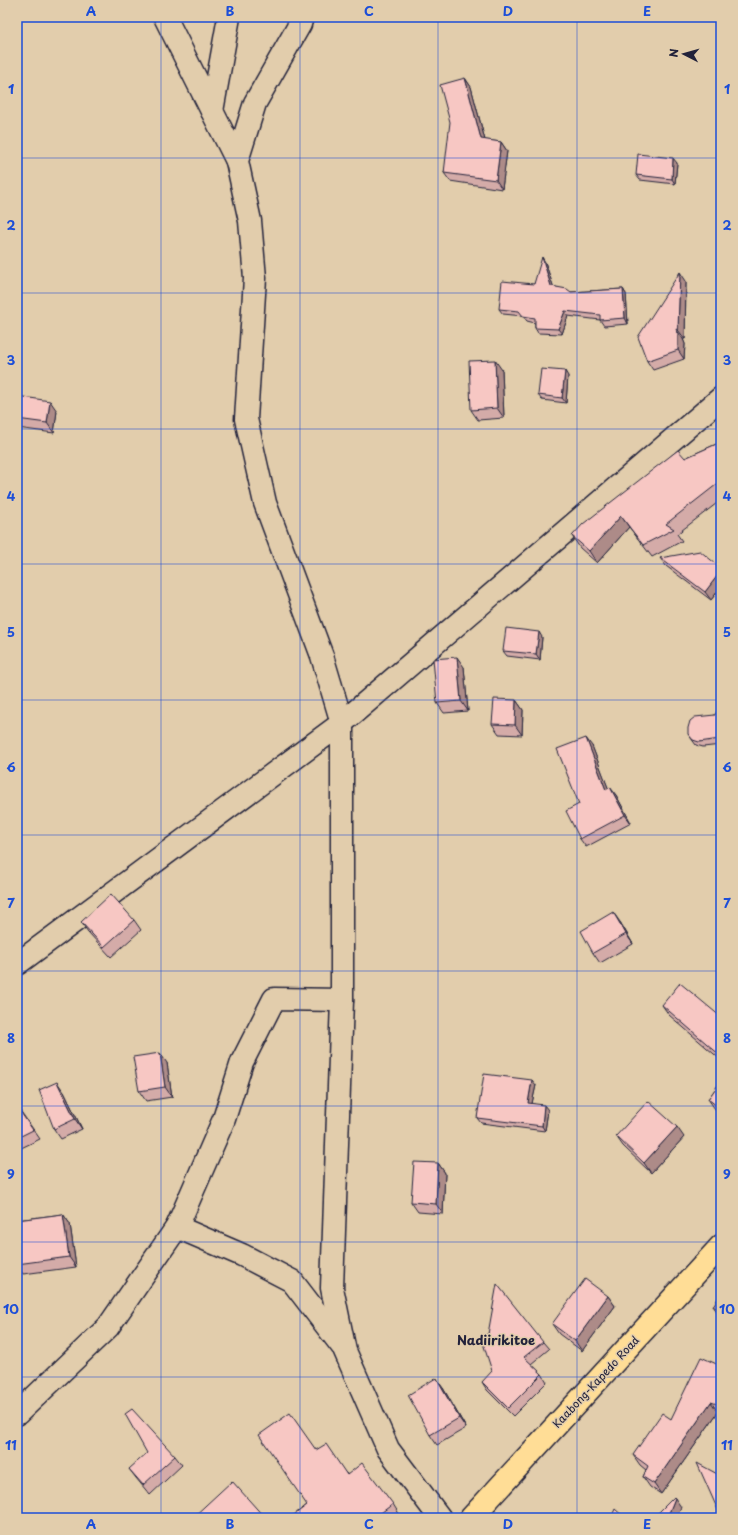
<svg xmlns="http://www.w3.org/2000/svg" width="738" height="1535" font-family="'Playpen Sans',sans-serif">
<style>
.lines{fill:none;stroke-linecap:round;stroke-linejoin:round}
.minor-casing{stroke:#22223b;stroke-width:25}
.major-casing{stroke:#22223b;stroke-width:25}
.minor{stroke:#e2cdac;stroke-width:22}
.major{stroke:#ffdd96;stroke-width:22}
.wall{fill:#d4aba8;stroke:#22223b}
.shaded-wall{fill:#ad8b88;stroke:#22223b}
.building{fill:#f7c7c3;stroke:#22223b}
.grid{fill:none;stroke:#1d4ed8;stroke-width:1;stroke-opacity:0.55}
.labels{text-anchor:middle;stroke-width:3;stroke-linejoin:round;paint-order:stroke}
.street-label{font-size:11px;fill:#22223b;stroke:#e2cdac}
.quarter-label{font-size:13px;font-weight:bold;fill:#22223b;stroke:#e2cdac}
.neatline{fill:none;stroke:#1d4ed8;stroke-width:1.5}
.grid-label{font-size:13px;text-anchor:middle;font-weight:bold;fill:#1d4ed8}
</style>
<rect width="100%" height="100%" fill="#e2cdac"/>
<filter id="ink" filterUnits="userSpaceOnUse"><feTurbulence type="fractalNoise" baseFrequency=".025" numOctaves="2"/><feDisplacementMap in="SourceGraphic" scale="8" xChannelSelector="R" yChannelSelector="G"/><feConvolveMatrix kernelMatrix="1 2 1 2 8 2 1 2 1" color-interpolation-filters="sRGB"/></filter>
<g filter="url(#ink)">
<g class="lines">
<defs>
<g id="minor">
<polyline points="165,17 237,161"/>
<polyline points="302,17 300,24 255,103 237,161 250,221 255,278 246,419 265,503 322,656 342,723 342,1000 332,1288 345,1351 388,1449 440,1518"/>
<polyline points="212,111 229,17"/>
<polyline points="17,964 342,723 721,398"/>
<polyline points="177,1227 242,1255 292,1281 342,1346"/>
<polyline points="17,1414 108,1327 177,1227 224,1119 242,1062 274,999 342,1000"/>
</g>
<polyline id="major" points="471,1518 721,1246"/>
</defs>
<!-- minor casing -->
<use href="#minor" class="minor-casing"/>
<!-- major casing -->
<use href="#major" class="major-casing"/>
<!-- minor -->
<use href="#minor" class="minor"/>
<!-- major -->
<use href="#major" class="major"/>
</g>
<!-- wall -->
<g class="wall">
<polygon points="465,78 471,87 485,140 501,142 507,151 502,189 450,181 444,173"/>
<polygon points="677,163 675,184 640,180 636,175"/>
<polygon points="545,262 553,286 571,292 623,289 626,294 628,324 604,326 600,320 568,316 562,334 538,333 535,328 535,323 527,321 523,316 503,314 499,309 534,284"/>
<polygon points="686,281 685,339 683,339 685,344 684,359 653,370 647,361"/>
<polygon points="502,370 504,418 478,420 471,410"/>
<polygon points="568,376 566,403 542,400 538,395"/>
<polygon points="17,396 57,411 54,433 17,428"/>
<polygon points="721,442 721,500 677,534 682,541 652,557 629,527 597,563 580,548 572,536 685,458"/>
<polygon points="660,558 721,568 721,587 711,600 666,566"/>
<polygon points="542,637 540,660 507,656 503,651"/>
<polygon points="464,667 468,711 444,713 437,703"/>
<polygon points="516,700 523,710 522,735 499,734 492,724"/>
<polygon points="720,706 721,745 703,747 696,745 688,734 715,715"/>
<polygon points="592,746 608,788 616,795 631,823 586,847 580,839 579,804"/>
<polygon points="134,920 141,930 111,957 88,932 81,922"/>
<polygon points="620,922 633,944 600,963 593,953"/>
<polygon points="662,1005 721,1017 721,1060 669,1015"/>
<polygon points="167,1063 172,1097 146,1101 139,1091"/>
<polygon points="721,1081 721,1114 715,1109 708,1099"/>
<polygon points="536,1085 532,1103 548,1110 545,1131 481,1123 477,1118"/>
<polygon points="64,1092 82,1129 61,1139 54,1129"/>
<polygon points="17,1106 40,1139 17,1150"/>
<polygon points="616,1136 684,1137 651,1173 623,1146"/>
<polygon points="438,1163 445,1173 443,1214 418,1212 411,1202"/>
<polygon points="63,1214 70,1224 76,1267 23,1274 18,1267 17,1267 17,1220"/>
<polygon points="721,1294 721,1317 713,1306"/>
<polygon points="608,1296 615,1306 582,1351 559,1334 552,1324"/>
<polygon points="543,1342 549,1349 531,1364 542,1374 547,1382 513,1416 487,1390 482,1382"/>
<polygon points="721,1366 721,1413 718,1412 661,1494 650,1487 643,1477 646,1470 640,1465 633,1455 671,1419"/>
<polygon points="443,1388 466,1428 437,1445 430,1435"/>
<polygon points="316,1450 347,1474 393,1504 401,1517 400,1518 290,1518 307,1505"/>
<polygon points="175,1456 182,1465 150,1495 136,1478 129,1469"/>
</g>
<!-- shaded-wall -->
<g class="shaded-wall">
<polygon points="465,78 471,87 487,148 481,139"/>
<polygon points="501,142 507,151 502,189 496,180"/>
<polygon points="673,158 677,163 675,184 672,179"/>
<polygon points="542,257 545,262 555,291 551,286"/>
<polygon points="680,272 686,281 685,339 678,330"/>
<polygon points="623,289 626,294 628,324 625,318"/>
<polygon points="565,311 568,316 562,334 558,329"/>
<polygon points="676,329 683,339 685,344 684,359 678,350"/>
<polygon points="495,360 502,370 504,418 497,408"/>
<polygon points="565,371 568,376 566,403 562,398"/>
<polygon points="50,401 57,411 54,433 47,423"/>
<polygon points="621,516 629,527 597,563 589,551"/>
<polygon points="721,571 721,587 711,600 705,592"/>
<polygon points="539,632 542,637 540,660 536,654"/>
<polygon points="457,657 464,667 468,711 461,701"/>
<polygon points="516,700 523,710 522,735 515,725"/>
<polygon points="586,738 592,746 612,798 606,790"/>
<polygon points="610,787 616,795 631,823 625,815"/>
<polygon points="613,912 620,922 633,944 626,934"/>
<polygon points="160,1053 167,1063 172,1097 165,1087"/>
<polygon points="532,1080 536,1085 531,1108 528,1103"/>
<polygon points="57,1082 64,1092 82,1129 75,1119"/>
<polygon points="544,1105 548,1110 545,1131 542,1126"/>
<polygon points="677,1127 684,1137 651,1173 644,1163"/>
<polygon points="438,1163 445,1173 443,1214 436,1204"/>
<polygon points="63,1214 70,1224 76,1267 69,1257"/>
<polygon points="608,1296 615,1306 582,1351 575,1341"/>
<polygon points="436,1378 443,1388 466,1428 459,1418"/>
<polygon points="721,1395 721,1411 717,1404"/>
<polygon points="711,1402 718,1412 661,1494 654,1484"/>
<polygon points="675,1498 681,1507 676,1518 667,1518"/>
</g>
<!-- building -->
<g class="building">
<polygon points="465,78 481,139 501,142 496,180 444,173 450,122 440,85"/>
<polygon points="638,154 673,158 672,179 636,175"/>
<polygon points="542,257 551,286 567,289 571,292 623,289 625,318 600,320 600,315 565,311 558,329 535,328 535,318 523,316 519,311 499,309 502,281 534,284"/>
<polygon points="680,272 678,330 676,329 678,335 678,350 647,361 638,337"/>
<polygon points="495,360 497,408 471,410 469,361"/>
<polygon points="541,369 565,371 562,398 538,395"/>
<polygon points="17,396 50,401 47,423 17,419"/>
<polygon points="721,442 721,481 666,524 674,529 643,545 621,516 589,551 572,536 583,524 678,450 685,458"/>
<polygon points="700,551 721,568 721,571 705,592 660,558"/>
<polygon points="506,628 539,632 536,654 503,651"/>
<polygon points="457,657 461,701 437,703 433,659"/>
<polygon points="494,699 516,700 515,725 492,724"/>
<polygon points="720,706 721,706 721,748 720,739 699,742 693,740 688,734 688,728 690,721 695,717 715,715"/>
<polygon points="586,738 606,790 610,787 625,815 580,839 566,811 579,804 557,749"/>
<polygon points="111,894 134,920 104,947 81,922"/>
<polygon points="613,912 626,934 593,953 581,931"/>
<polygon points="680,983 721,1017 721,1056 662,1005"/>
<polygon points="160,1053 165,1087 139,1091 133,1057"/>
<polygon points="484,1074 532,1080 528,1103 544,1105 542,1126 477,1118"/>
<polygon points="721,1081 721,1109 708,1099"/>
<polygon points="57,1082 75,1119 54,1129 39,1090"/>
<polygon points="648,1101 677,1127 644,1163 616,1136"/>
<polygon points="17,1107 33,1130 17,1138"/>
<polygon points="414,1162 438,1163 436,1204 411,1202"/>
<polygon points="63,1214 69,1257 17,1264 17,1220"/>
<polygon points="585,1279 608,1296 575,1341 552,1324"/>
<polygon points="497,1284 543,1342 524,1357 542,1374 508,1408 482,1382 492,1371 481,1337 488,1334"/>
<polygon points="721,1294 721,1311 713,1306"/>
<polygon points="701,1357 721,1366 721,1395 717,1404 711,1402 654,1484 643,1477 648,1466 633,1455 662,1413 671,1419"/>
<polygon points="436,1378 459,1418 430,1435 408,1395"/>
<polygon points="132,1409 175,1456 143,1485 129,1469 147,1453 125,1414"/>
<polygon points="290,1413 316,1450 326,1444 347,1475 362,1463 393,1504 374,1518 290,1518 307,1505 259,1435"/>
<polygon points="697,1463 721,1476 721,1517"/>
<polygon points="232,1481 265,1518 192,1518"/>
<polygon points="674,1497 675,1498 667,1518 653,1518"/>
<polygon points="615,1509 625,1518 611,1518"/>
</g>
</g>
<!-- grid -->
<path class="grid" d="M161,17V1518M300,17V1518M438,17V1518M577,17V1518M17,158H721M17,293H721M17,429H721M17,564H721M17,700H721M17,835H721M17,971H721M17,1106H721M17,1242H721M17,1377H721"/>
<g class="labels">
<!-- street labels -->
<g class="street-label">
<text transform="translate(596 1382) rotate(-47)" y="4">Kaabong-Kapedo Road</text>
</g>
<!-- quarter labels -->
<g class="quarter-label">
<text x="496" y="1345">Nadiirikitoe</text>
</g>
</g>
<!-- margin -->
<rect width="738" height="1535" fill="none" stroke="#e2cdac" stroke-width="44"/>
<!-- north arrow -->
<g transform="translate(684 54) rotate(276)" stroke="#e2cdac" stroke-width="3" paint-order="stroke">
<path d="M0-3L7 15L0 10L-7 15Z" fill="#22223b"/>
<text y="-6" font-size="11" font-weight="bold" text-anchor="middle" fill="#22223b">N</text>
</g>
<rect x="22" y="22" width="694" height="1491" class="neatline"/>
<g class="grid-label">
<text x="91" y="16">A</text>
<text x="230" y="16">B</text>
<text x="369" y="16">C</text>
<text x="508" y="16">D</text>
<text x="647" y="16">E</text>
<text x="11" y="94">1</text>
<text x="727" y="94">1</text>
<text x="11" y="230">2</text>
<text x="727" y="230">2</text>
<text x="11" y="365">3</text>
<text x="727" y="365">3</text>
<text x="11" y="501">4</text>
<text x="727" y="501">4</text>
<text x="11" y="637">5</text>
<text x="727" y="637">5</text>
<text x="11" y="772">6</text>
<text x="727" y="772">6</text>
<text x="11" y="908">7</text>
<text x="727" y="908">7</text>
<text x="11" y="1043">8</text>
<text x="727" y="1043">8</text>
<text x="11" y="1179">9</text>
<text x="727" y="1179">9</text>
<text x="11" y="1314">10</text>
<text x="727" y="1314">10</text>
<text x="11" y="1450">11</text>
<text x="727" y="1450">11</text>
<text x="91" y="1529">A</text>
<text x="230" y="1529">B</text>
<text x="369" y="1529">C</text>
<text x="508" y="1529">D</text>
<text x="647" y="1529">E</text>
</g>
</svg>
